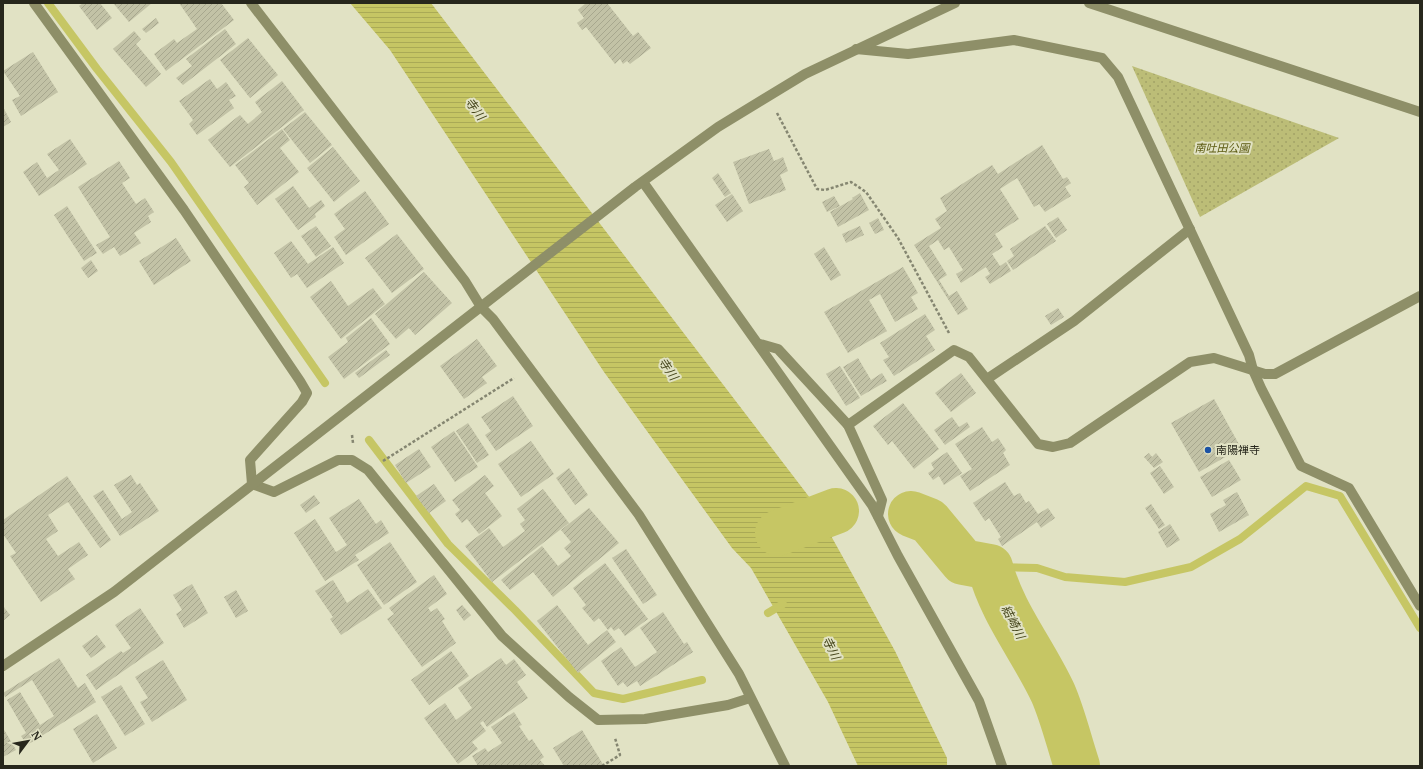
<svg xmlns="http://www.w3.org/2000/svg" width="1423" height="769" font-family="'PT Serif','Noto Sans JP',serif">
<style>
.grass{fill:url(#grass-dots)}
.water{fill:url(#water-rules)}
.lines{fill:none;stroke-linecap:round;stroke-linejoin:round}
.stream{stroke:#c6c664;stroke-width:8}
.river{stroke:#c6c664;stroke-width:46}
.building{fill:url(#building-hatch)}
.path{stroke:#858671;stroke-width:2.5;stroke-dasharray:3 2;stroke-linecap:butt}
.minor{stroke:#8e8f68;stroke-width:10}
.tertiary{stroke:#8e8f68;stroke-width:10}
.poi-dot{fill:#1c52a4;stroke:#e1e2c4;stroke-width:1.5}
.labels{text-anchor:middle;stroke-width:4;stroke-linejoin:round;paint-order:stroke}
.park-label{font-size:11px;font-style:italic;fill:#5c5b12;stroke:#e1e2c4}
.poi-label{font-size:11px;fill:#27271c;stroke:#e1e2c4;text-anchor:start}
.water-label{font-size:12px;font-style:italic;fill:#44441a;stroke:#e1e2c4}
</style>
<defs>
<pattern id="grass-dots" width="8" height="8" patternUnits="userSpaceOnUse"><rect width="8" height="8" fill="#bcbd77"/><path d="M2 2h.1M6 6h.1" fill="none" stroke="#a2a266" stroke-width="1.8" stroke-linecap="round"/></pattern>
<pattern id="water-rules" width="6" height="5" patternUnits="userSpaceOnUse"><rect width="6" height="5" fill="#c6c664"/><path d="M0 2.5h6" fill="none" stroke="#aaaa56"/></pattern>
<pattern id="building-hatch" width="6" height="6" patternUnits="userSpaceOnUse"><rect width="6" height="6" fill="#c2c2a6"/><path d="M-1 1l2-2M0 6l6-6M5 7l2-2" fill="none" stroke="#a7a78e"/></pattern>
</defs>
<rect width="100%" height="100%" fill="#e1e2c4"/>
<!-- grass -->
<polygon class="grass" points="1132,66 1339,138 1200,217"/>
<!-- water -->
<polygon class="water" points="350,3 431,3 810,498 895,651 947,758 947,766 858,766 828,702 751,568 732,548 604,372 390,50"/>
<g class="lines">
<!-- stream -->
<g class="stream">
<polyline points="48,3 97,69 171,162 325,383"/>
<polyline points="369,440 448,544 515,610 594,693 623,699 702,680"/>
<polyline points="990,567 1037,568 1065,577 1125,582 1191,567 1240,539 1306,486 1340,496 1420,628"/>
<polyline points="768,613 783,604"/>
</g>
<!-- river -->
<g class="river">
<path d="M911,514L929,521L963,562L990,567C1002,613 1033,650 1053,693C1063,716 1069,742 1077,766"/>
<polyline points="778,533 836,511"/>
</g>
</g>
<!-- building -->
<g class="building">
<polygon points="83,3 100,3 112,18 97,30 79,6"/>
<polygon points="113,3 152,3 129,22"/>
<polygon points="179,3 221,3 234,20 166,71 154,54 174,39 177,43 197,29"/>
<polygon points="586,3 607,3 633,36 638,32 651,48 630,64 627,61 623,64 620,59 615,64 586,27 582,30 577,23 584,18 578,10"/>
<polygon points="156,18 159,23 146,33 142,29"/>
<polygon points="225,29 236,44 183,85 176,78 192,66 186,59"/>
<polygon points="134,31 141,39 136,44 161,74 146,87 113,49"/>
<polygon points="248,38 278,75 250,98 220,60"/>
<polygon points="33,52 58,92 21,116 12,100 20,96 3,71"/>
<polygon points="210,79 217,89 226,82 236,96 229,100 234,108 197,135 189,124 193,120 179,101"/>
<polygon points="282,81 304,110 230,167 208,140 240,115 248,124 262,112 255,102"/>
<polygon points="3,107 11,122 3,127"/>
<polygon points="305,112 332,145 310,163 283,129"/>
<polygon points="282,129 290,140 280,148 299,172 257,205 244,187 249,183 235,165"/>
<polygon points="70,139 87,164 39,196 23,172 37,162 47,178 59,170 47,154"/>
<polygon points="1042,145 1063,179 1067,177 1071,183 1065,187 1071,196 1045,212 1039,204 1034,207 1017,178 1000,189 1019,219 995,234 1003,247 992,254 1000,266 1006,262 1011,271 990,284 985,277 990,274 986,267 961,283 956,274 963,270 949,247 944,250 938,240 929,246 947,275 939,280 949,296 957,291 968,309 958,315 914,245 941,228 935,219 947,211 940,198 992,165 998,174"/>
<polygon points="333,147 360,181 334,202 307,168"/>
<polygon points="769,149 774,161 783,157 788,171 780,175 786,190 749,204 733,162"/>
<polygon points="119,161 130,178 122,183 136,204 145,198 154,212 148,216 151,222 134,233 141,243 120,256 114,247 103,254 96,245 110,237 78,187"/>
<polygon points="718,173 731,193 725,197 712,178"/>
<polygon points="293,186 309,208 321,200 325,206 315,214 316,217 298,230 275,199"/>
<polygon points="365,191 389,224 346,255 334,237 345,229 334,214"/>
<polygon points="860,193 869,210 838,227 830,212 853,199 852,198"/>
<polygon points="732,194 743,211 727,222 715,205"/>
<polygon points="834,196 840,206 827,212 822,202"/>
<polygon points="67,206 97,253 84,261 54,215"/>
<polygon points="1058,217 1067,230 1056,238 1047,224"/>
<polygon points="878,218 884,230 875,234 869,223"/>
<polygon points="316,226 331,246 316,257 301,236"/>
<polygon points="860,226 864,235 846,243 842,234"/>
<polygon points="1045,226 1056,241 1013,270 1007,261 1014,256 1010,249"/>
<polygon points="397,234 424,269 392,293 365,258"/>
<polygon points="176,238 191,261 154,285 139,261"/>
<polygon points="291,241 308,264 333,247 344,263 307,288 297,274 291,278 274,253"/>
<polygon points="824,247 841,275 831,281 814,254"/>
<polygon points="91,260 98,271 88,278 81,268"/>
<polygon points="903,267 918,293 911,297 918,309 895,322 880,294 869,300 887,331 848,353 824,312"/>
<polygon points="424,272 452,303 415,335 409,328 396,339 375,314"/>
<polygon points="331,281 348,306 373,288 385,304 341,339 310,297"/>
<polygon points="1058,308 1064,317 1051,325 1045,316"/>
<polygon points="925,314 935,330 926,336 935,350 894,376 883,360 889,357 880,343"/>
<polygon points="371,318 390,344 344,379 328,357 348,342 346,338"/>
<polygon points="477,339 497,366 482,377 487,383 464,399 440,366"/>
<polygon points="386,350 390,355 359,378 355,373"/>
<polygon points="858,358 871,380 882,373 887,381 861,396 843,367"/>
<polygon points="840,366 860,398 846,406 826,374"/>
<polygon points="961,373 976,393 951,412 935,393"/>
<polygon points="513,396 533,426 496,451 485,435 491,431 481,417"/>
<polygon points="1214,399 1241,448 1199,472 1171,423"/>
<polygon points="903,403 939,449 914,469 892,441 888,445 873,426"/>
<polygon points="952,417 959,427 967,422 970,427 945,445 934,430"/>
<polygon points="468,423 489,455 477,463 456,431"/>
<polygon points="982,427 992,442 998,438 1006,450 1003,453 1010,465 970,491 960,476 972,469 955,444"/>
<polygon points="454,431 478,467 455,482 431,447"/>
<polygon points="531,441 554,474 521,497 498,464"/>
<polygon points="419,449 431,467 406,483 395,465"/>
<polygon points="947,452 962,473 944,485 939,476 933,480 928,473 934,469 931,463"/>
<polygon points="1149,453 1152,457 1156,453 1163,462 1154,468 1144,457"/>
<polygon points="1229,460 1241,480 1212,497 1200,477"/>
<polygon points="1160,466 1174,487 1164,494 1150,473"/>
<polygon points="569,468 588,495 575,505 556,478"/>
<polygon points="131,475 137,485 140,483 159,511 120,536 93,496 103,490 122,519 132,512 114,485"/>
<polygon points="485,475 494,486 485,493 502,516 479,534 467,519 462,523 455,514 460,510 452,500"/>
<polygon points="67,476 111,540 100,548 68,502 48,515 58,531 46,539 58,556 79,542 88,555 68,569 75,579 41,602 10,556 16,553 3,534 3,520"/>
<polygon points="1005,482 1014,496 1020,493 1026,503 1029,501 1038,514 1048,508 1055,518 1041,528 1037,522 1002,546 998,539 1001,537 989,518 985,521 973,503"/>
<polygon points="434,484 446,501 429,513 416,496"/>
<polygon points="543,489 569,523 492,582 465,546 489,528 503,547 525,531 520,524 525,520 517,509"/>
<polygon points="1237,492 1249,515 1219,532 1210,514 1226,505 1223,500"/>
<polygon points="314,495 320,503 306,513 300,505"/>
<polygon points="359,499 376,524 381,520 389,533 355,555 359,560 325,581 294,533 315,519 336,552 347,545 329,518"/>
<polygon points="1151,504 1165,525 1159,529 1145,508"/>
<polygon points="589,508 619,543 553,597 533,572 510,590 501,580 542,546 558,566 571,556 564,548 571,542 561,530"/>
<polygon points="1170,524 1180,540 1167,548 1158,532"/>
<polygon points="390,542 417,582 384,605 357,565"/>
<polygon points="626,549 657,595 643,604 612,558"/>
<polygon points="605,563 648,619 625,636 619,628 614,631 611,627 608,630 599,618 594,622 582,608 586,605 573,588"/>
<polygon points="434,575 447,594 428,608 431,612 437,608 445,619 442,621 456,643 422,667 387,619 394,614 389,608"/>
<polygon points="333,580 347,603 368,589 382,608 341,635 330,619 333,617 315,591"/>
<polygon points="192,584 208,613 184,628 176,614 182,610 173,595"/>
<polygon points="236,590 248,611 236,618 224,597"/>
<polygon points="462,605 471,615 464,621 456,610"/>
<polygon points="557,605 588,645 607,630 616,642 578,673 537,621"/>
<polygon points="3,606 10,615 3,621"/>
<polygon points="140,608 164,643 96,690 86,675 121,651 123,653 131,648 115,625"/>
<polygon points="663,612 684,644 687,642 693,652 640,686 637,681 627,687 623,682 618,686 601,661 621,647 635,667 657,652 640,628"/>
<polygon points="97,635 106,647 91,658 82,646"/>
<polygon points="451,651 469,676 429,705 411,680"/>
<polygon points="59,658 78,688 85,683 96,702 27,745 21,736 26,733 7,700 20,692 40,725 54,716 32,680 5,697 3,693"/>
<polygon points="501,658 506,665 514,659 526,675 517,682 528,698 487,727 483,721 480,723 486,731 472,742 478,749 458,764 424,718 445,703 456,720 472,708 458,688"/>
<polygon points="163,660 187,700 152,722 140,702 148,698 135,677"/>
<polygon points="121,685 145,724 125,736 101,697"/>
<polygon points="514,712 522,725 519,726 529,741 532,739 544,757 540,760 545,766 478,766 472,756 485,748 488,752 502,743 491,727"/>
<polygon points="97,714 117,748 93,763 73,729"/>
<polygon points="3,728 16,750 3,757"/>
<polygon points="582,730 604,766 564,766 553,748"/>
</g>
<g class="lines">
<!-- path -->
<g class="path">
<polyline points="777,113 817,189 825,190 851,182 866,192 898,238 949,333"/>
<polyline points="352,435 353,443"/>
<polyline points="383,461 514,378"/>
<polyline points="602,766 620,755 615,738"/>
</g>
<!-- minor -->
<g class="minor">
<polyline points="34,3 184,210 300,381 307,393 302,402 250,460 252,484 274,492 338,460 352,460 368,470 502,636 569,697 598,720 645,719 728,705 750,698"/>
<polyline points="251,3 465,281 481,307 493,319 639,515 739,674 785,766"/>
<polyline points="856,49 908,54 1014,40 1102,58 1118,77 1249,355 1253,370 1261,388 1301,466 1349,488 1420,606"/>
<polyline points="643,182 872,505 898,556 979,701 1002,766"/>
<polyline points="760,344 778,349 848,425 882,500 878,516"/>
<polyline points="987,379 1074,321 1190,229"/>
<polyline points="848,425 954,350 969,357 1038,444 1053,447 1070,443 1190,362 1214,358 1265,374 1275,374 1420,296"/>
</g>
<!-- tertiary -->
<g class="tertiary">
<polyline points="1089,3 1420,112"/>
<polyline points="3,666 114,592 635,187 718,127 805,74 955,3"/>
</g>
</g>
<!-- markers -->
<circle class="poi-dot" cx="1208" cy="450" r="4"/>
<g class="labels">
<!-- park labels -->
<g class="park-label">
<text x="1222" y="152">南吐田公園</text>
</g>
<!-- poi labels -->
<g class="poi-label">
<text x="1216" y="454">南陽禅寺</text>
</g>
<!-- water labels -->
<g class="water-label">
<text transform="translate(475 109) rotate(53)" y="4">寺川</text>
<text transform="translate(668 369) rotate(56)" y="4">寺川</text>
<text transform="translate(1013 622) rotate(63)" y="4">結崎川</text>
<text transform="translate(831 648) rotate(64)" y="4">寺川</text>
</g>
</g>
<!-- border -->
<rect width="1423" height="769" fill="none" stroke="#27271c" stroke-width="8"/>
<!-- north arrow -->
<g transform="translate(28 741) rotate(58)" stroke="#e1e2c4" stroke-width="3" paint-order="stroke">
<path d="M0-3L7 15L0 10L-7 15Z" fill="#27271c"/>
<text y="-6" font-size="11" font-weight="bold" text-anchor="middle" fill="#27271c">N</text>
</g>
</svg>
